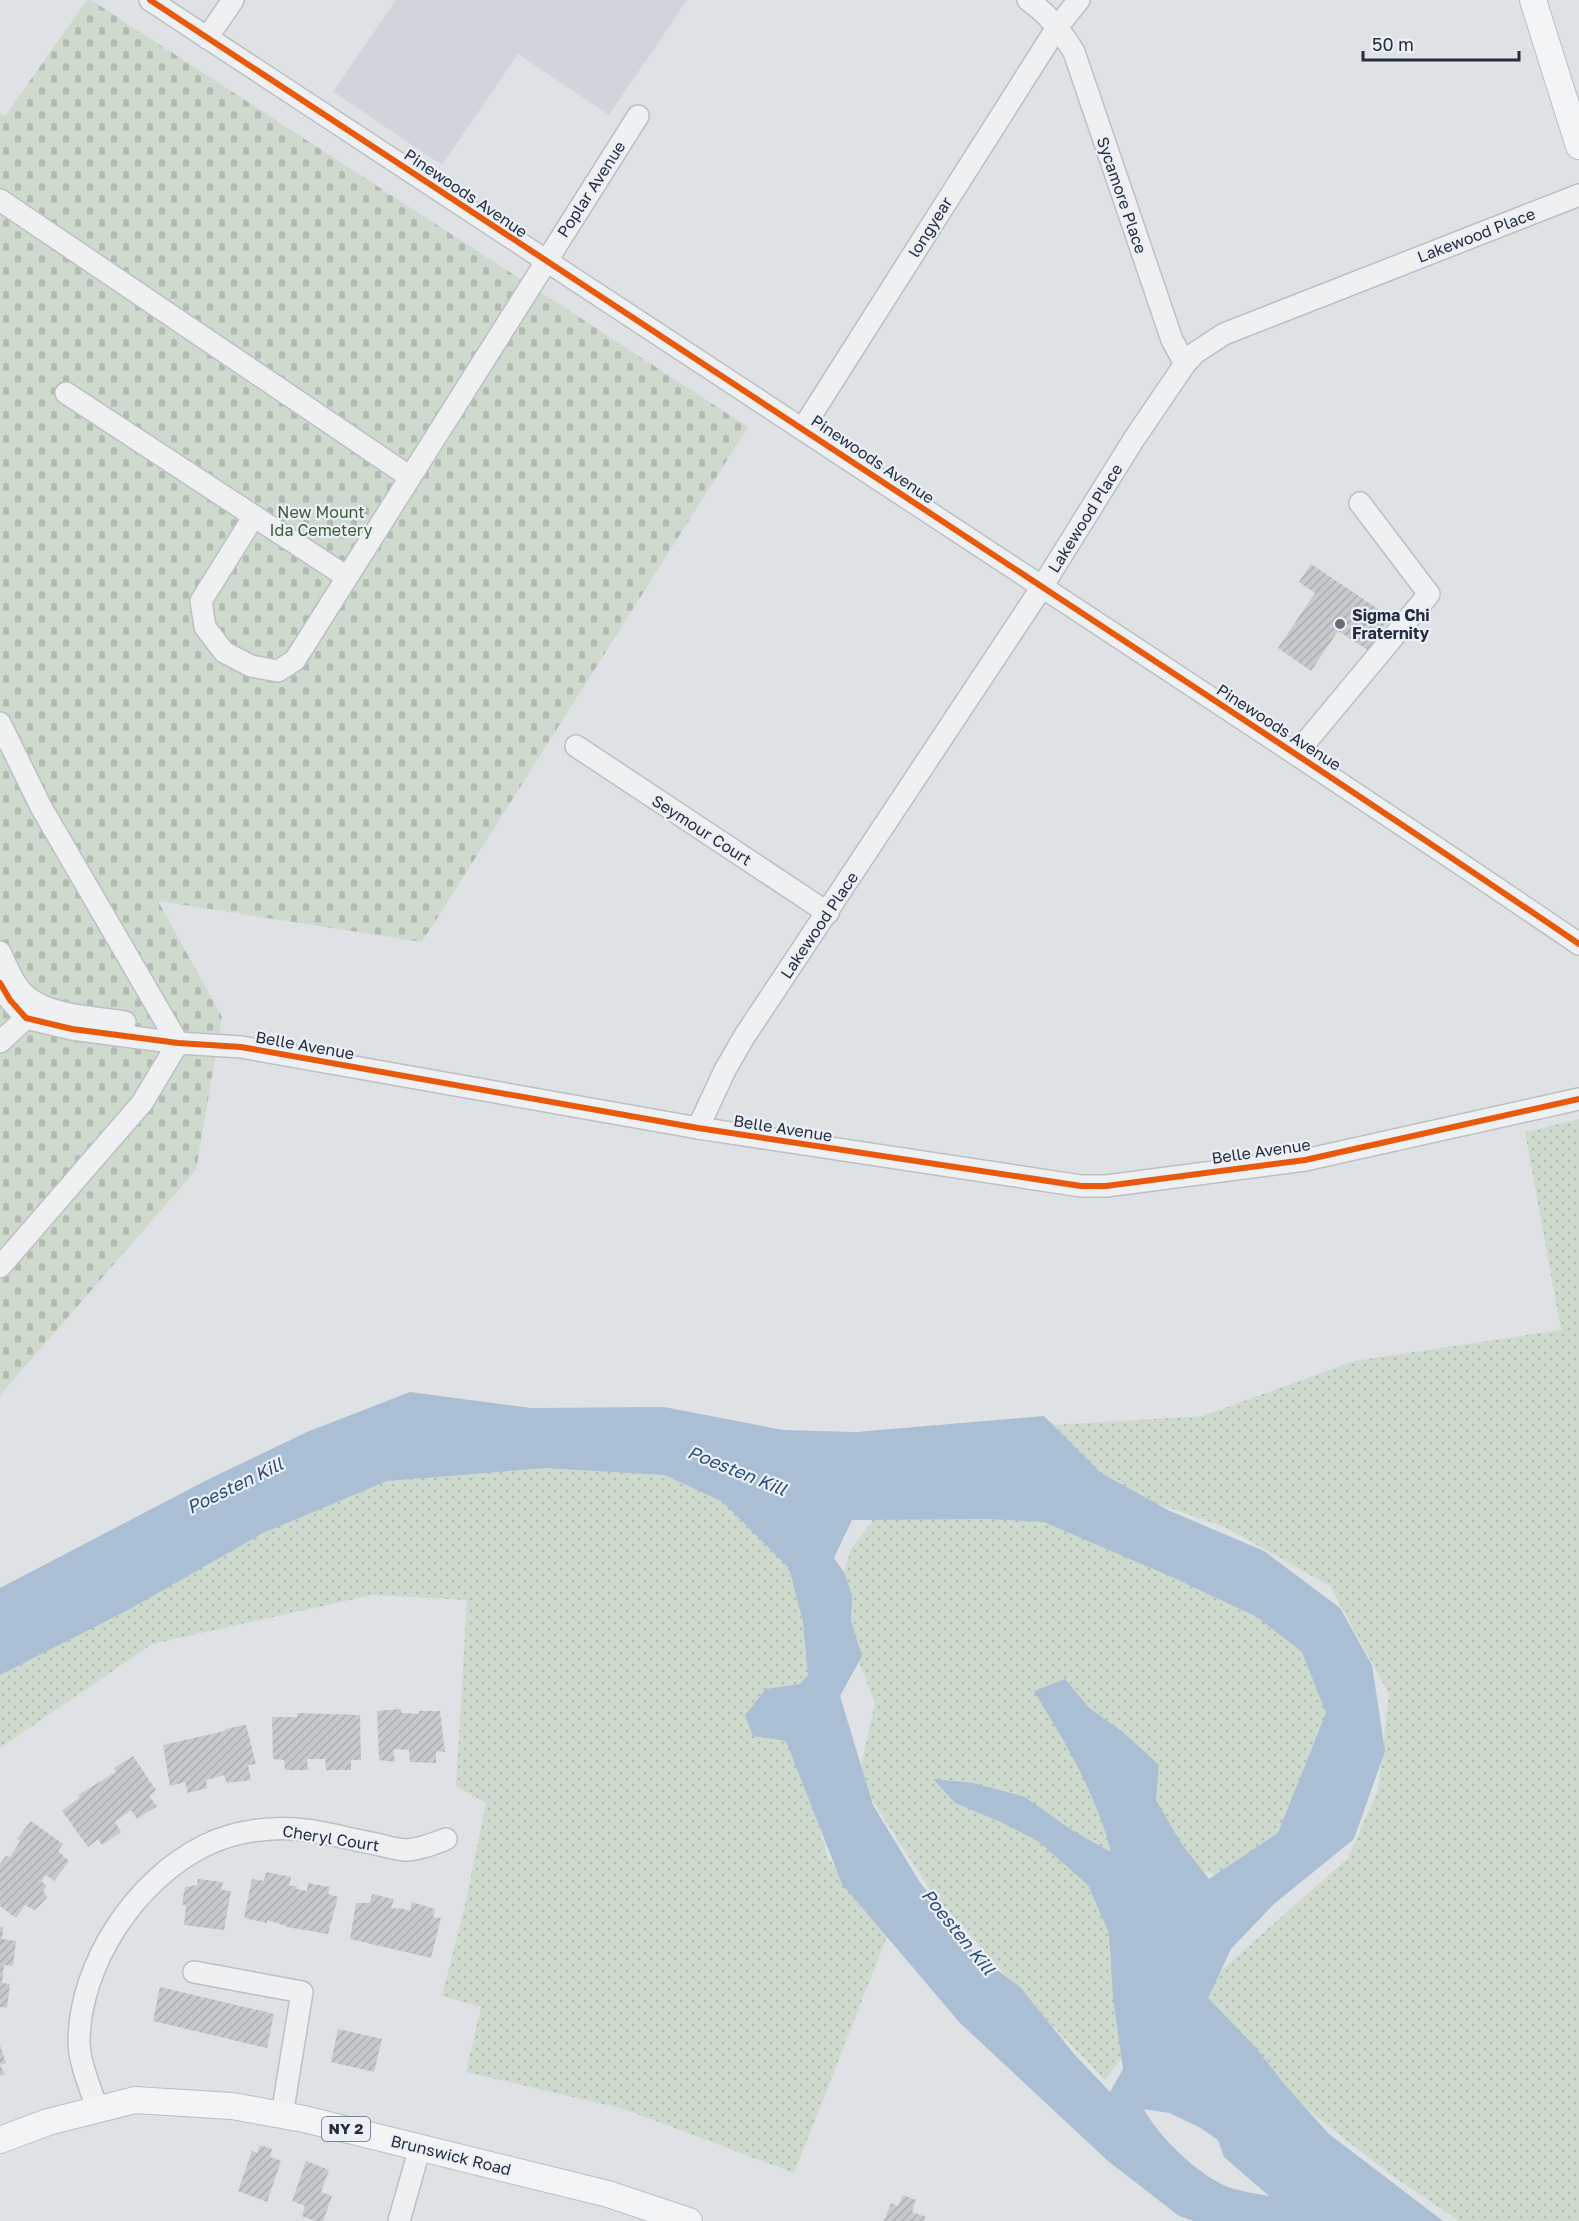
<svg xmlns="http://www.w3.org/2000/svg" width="1579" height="2221" font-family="'Golos Text',sans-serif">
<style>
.built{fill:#d0d5dc}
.cemetery{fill:url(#cemetery-stones)}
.park{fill:url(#park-dots)}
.water{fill:#aabed4;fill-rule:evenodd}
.building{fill:url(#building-hatch)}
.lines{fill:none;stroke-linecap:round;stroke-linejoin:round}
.minor-casing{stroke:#bdc0c3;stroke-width:24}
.major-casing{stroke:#bbbfc3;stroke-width:28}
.minor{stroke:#eef0f2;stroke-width:21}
.major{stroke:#f3f4f5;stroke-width:26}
.cycleway-casing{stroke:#ebf0f6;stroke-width:10}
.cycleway{stroke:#e8590c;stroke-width:6}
.poi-dot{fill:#656d7a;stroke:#ebf0f6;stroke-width:2}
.labels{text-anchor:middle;stroke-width:4.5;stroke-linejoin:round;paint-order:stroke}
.shield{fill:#ebf0f6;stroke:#606877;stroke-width:1.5}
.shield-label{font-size:15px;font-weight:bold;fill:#242e40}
.street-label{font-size:16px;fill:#242e40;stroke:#ebf0f6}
.park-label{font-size:16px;fill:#395d30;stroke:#ebf0f6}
.poi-label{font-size:16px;font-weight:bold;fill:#242e40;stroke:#ebf0f6;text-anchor:start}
.water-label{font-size:18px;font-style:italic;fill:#2a4d78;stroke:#ebf0f6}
</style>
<defs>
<pattern id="cemetery-stones" width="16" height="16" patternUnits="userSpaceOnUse" patternTransform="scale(1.5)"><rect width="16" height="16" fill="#cfdace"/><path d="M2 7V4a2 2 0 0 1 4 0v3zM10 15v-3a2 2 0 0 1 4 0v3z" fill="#b2bbb2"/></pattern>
<pattern id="park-dots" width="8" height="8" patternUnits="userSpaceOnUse" patternTransform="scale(1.5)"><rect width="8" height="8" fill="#cfdace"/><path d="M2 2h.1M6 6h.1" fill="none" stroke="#b2bbb2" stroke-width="1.8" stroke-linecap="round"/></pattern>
<pattern id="building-hatch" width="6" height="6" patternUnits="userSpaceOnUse" patternTransform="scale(1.5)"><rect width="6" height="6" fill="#c7cacd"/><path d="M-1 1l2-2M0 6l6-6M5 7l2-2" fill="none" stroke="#abaeb1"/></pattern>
</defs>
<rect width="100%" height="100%" fill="#dfe2e5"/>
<!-- built -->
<polygon class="built" points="396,0 687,0 609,115 518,54 442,165 333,92"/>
<!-- cemetery -->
<polygon class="cemetery" points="87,0 91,0 748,427 422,942 158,901 222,1017 196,1170 0,1395 0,113 5,116"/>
<!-- park -->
<g class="park">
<polygon points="1579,1119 1579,2221 1459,2221 1388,2173 1273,2082 1191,1997 1348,1858 1378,1790 1389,1694 1330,1586 1225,1527 1082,1478 923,1433 1203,1416 1354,1361 1561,1330 1525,1132"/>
<polygon points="532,1461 664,1470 729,1496 795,1564 813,1675 796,1741 828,1858 889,1932 794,2173 624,2109 466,2072 481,2007 442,1996 466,1901 486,1803 456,1786 467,1600 372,1595 152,1644 0,1748 0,1656 205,1543 397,1474"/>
<polygon points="904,1479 1012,1491 1253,1605 1308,1653 1330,1718 1284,1834 1222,1876 1114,1851 1126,2052 1105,2080 1020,1992 931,1891 858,1779 875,1703 835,1601 851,1549"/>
</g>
<!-- water -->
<path class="water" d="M410,1392L531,1408L664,1407L783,1430L856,1432L1044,1416L1101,1473L1170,1511L1264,1551L1340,1608L1372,1665L1385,1751L1354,1839L1274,1904L1231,1949L1208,1998L1257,2049L1285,2085L1329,2134L1443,2221H1194L1179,2216L1108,2161L960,2023L842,1884L786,1741L753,1736L745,1715L766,1689L800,1684L808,1675L803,1622L789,1568L723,1502L665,1475L545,1468L387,1481L263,1533L130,1609L0,1675V1588L209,1479L307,1432ZM989,1519L1044,1522L1174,1578L1257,1617L1302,1652L1326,1713L1278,1833L1209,1879L1181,1843L1156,1800L1159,1765L1123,1732L1089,1708L1065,1679L1034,1691C1065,1742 1096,1793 1111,1852L1073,1831L1025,1797L973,1783L933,1779L955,1803L1001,1822L1038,1841L1088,1885L1109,1933L1113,1996L1123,2069L1110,2092L1075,2055L1020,1987L974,1953L919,1881L873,1805L840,1696L862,1656L851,1621L852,1595L844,1572L834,1558L852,1520ZM1144,2109L1169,2113L1199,2127L1218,2140L1224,2157L1269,2196C1256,2194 1240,2191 1228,2187C1198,2175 1158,2136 1144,2109Z"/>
<!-- building -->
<g class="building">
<polygon points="1311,564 1390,617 1368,650 1338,631 1311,671 1278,648 1315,593 1299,582"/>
<polygon points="401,1709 402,1713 419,1714 419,1711 440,1711 445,1752 436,1751 436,1763 410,1762 409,1750 393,1749 395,1762 379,1760 377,1711"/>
<polygon points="297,1713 360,1715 361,1760 351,1760 351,1770 326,1770 325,1759 307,1759 308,1770 285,1770 284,1760 273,1759 272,1717 297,1717"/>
<polygon points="246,1725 256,1764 248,1765 251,1780 227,1783 224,1775 206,1780 207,1788 188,1793 185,1782 170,1786 163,1745 225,1731 225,1729"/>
<polygon points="133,1756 156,1790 149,1796 157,1806 137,1819 131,1810 115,1822 121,1832 102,1845 98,1839 88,1847 62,1811 80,1797 78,1795 116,1772 114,1768"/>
<polygon points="31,1821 63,1844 58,1851 69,1861 54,1881 46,1875 41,1881 47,1886 43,1891 47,1897 39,1906 34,1910 25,1905 16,1918 0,1906 0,1864 6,1856 10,1857 20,1841 17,1839"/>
<polygon points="266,1872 291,1877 289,1886 297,1886 296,1889 307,1891 308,1883 330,1887 328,1894 338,1897 328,1934 287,1927 287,1926 267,1920 267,1923 244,1918 252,1879 264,1881"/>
<polygon points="198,1879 223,1882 221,1890 231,1891 224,1930 184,1925 186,1906 182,1904 185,1887 197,1885"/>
<polygon points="372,1894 394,1899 391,1908 399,1909 399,1908 410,1911 412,1902 435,1909 433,1917 441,1918 431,1958 350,1939 356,1903 370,1903"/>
<polygon points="0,1927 3,1927 2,1939 16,1941 13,1966 4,1965 2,1983 10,1984 7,2008 0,2007"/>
<polygon points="160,1987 274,2014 267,2048 153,2021"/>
<polygon points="338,2029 382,2039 374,2072 331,2062"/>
<polygon points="0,2045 6,2063 0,2065 5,2074 0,2076"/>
<polygon points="260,2145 272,2149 270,2157 281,2161 267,2202 238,2191 252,2151 257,2153"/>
<polygon points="306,2161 329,2170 321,2192 332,2196 323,2221 315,2221 302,2216 305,2206 292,2201"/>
<polygon points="903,2195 916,2200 912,2212 926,2217 924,2221 884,2221 891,2203 898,2206"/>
</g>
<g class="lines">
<defs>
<g id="minor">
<path d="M150,0C452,199 754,397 1056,596C1231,711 1406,826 1579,944"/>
<path d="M1028,0C1048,14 1061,31 1074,52L1172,340L1185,364"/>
<polyline points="207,38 233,0"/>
<polyline points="0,200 410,477"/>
<polyline points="66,393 347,577"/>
<polyline points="803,428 1058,26 1079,0"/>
<polyline points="254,516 201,601 205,627 224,652 251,666 278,671 295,660 638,116"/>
<polyline points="0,723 41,807 178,1043 142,1103 0,1267"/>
<polyline points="576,746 828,913"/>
<polyline points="1296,754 1429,594 1360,503"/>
<path d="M0,952C7,967 15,989 30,999C56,1017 95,1017 125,1022"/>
<polyline points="0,983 10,1000 26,1018 72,1029 178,1043 241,1047 698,1128 1081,1186 1106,1186 1305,1160 1579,1099"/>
<polyline points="0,1042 26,1018 27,1005"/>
<polyline points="698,1128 725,1070 744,1037 1042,587 1134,439 1185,364 1195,353 1224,334 1579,195"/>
<polyline points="194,1972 302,1992 282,2115"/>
<path d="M97,2108C90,2087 80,2065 79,2043C79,1964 136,1879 206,1845C227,1835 250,1830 272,1829C306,1826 343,1838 376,1844C385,1846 397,1850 407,1850C421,1849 433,1844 446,1839"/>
<polyline points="399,2221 420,2147"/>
</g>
<g id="major">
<polyline points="1533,0 1579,146"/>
<polyline points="0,2140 48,2122 135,2100 232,2106 304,2119 608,2194 689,2221"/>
</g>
</defs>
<!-- minor casing -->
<use href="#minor" class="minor-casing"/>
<!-- major casing -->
<use href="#major" class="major-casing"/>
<!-- minor -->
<use href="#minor" class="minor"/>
<!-- major -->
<use href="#major" class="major"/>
<defs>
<g id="cycleway">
<path d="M150,0C452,199 754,397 1056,596C1231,711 1406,826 1579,944"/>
<polyline points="0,983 10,1000 26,1018 72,1029 178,1043 241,1047 698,1128 1081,1186 1106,1186 1305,1160 1579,1099"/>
</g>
</defs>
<!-- cycleway casing -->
<use href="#cycleway" class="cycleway-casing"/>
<!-- cycleway -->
<use href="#cycleway" class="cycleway"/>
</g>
<!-- markers -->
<circle class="poi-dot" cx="1340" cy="624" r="6"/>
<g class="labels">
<!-- shield labels -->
<rect class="shield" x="322" y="2117" width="48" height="24" rx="4.5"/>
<g class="shield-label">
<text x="346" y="2134">NY 2</text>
</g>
<!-- street labels -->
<g class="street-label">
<text transform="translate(591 189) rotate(-57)" y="6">Poplar Avenue</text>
<text transform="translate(466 193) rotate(34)" y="6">Pinewoods Avenue</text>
<text transform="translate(1122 195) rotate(71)" y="6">Sycamore Place</text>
<text transform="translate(930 227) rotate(-58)" y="6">longyear</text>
<text transform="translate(1476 235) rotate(-21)" y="6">Lakewood Place</text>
<text transform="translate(873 459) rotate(34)" y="6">Pinewoods Avenue</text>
<text transform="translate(1085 518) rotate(-58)" y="6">Lakewood Place</text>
<text transform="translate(1279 727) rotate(33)" y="6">Pinewoods Avenue</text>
<text transform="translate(702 830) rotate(33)" y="6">Seymour Court</text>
<text transform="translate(819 925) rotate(-56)" y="6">Lakewood Place</text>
<text transform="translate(305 1045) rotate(10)" y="6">Belle Avenue</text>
<text transform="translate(783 1128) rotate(9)" y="6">Belle Avenue</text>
<text transform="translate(1261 1151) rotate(-8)" y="6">Belle Avenue</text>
<text transform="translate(331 1838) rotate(9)" y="6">Cheryl Court</text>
<text transform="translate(451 2155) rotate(14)" y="6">Brunswick Road</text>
</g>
<!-- park labels -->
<g class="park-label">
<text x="321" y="518">New Mount<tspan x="321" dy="18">Ida Cemetery</tspan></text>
</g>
<!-- poi labels -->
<g class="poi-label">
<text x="1352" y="621">Sigma Chi<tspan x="1352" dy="18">Fraternity</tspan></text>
</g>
<!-- water labels -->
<g class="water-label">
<text transform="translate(737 1471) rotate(22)" y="6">Poesten Kill</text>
<text transform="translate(235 1486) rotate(-26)" y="6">Poesten Kill</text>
<text transform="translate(958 1932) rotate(51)" y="6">Poesten Kill</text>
</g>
</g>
<!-- scale -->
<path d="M1363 51v9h156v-9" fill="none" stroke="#242e40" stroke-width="3"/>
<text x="1372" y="51" font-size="18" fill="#242e40" stroke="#ebf0f6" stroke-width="4.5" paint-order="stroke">50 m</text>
</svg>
